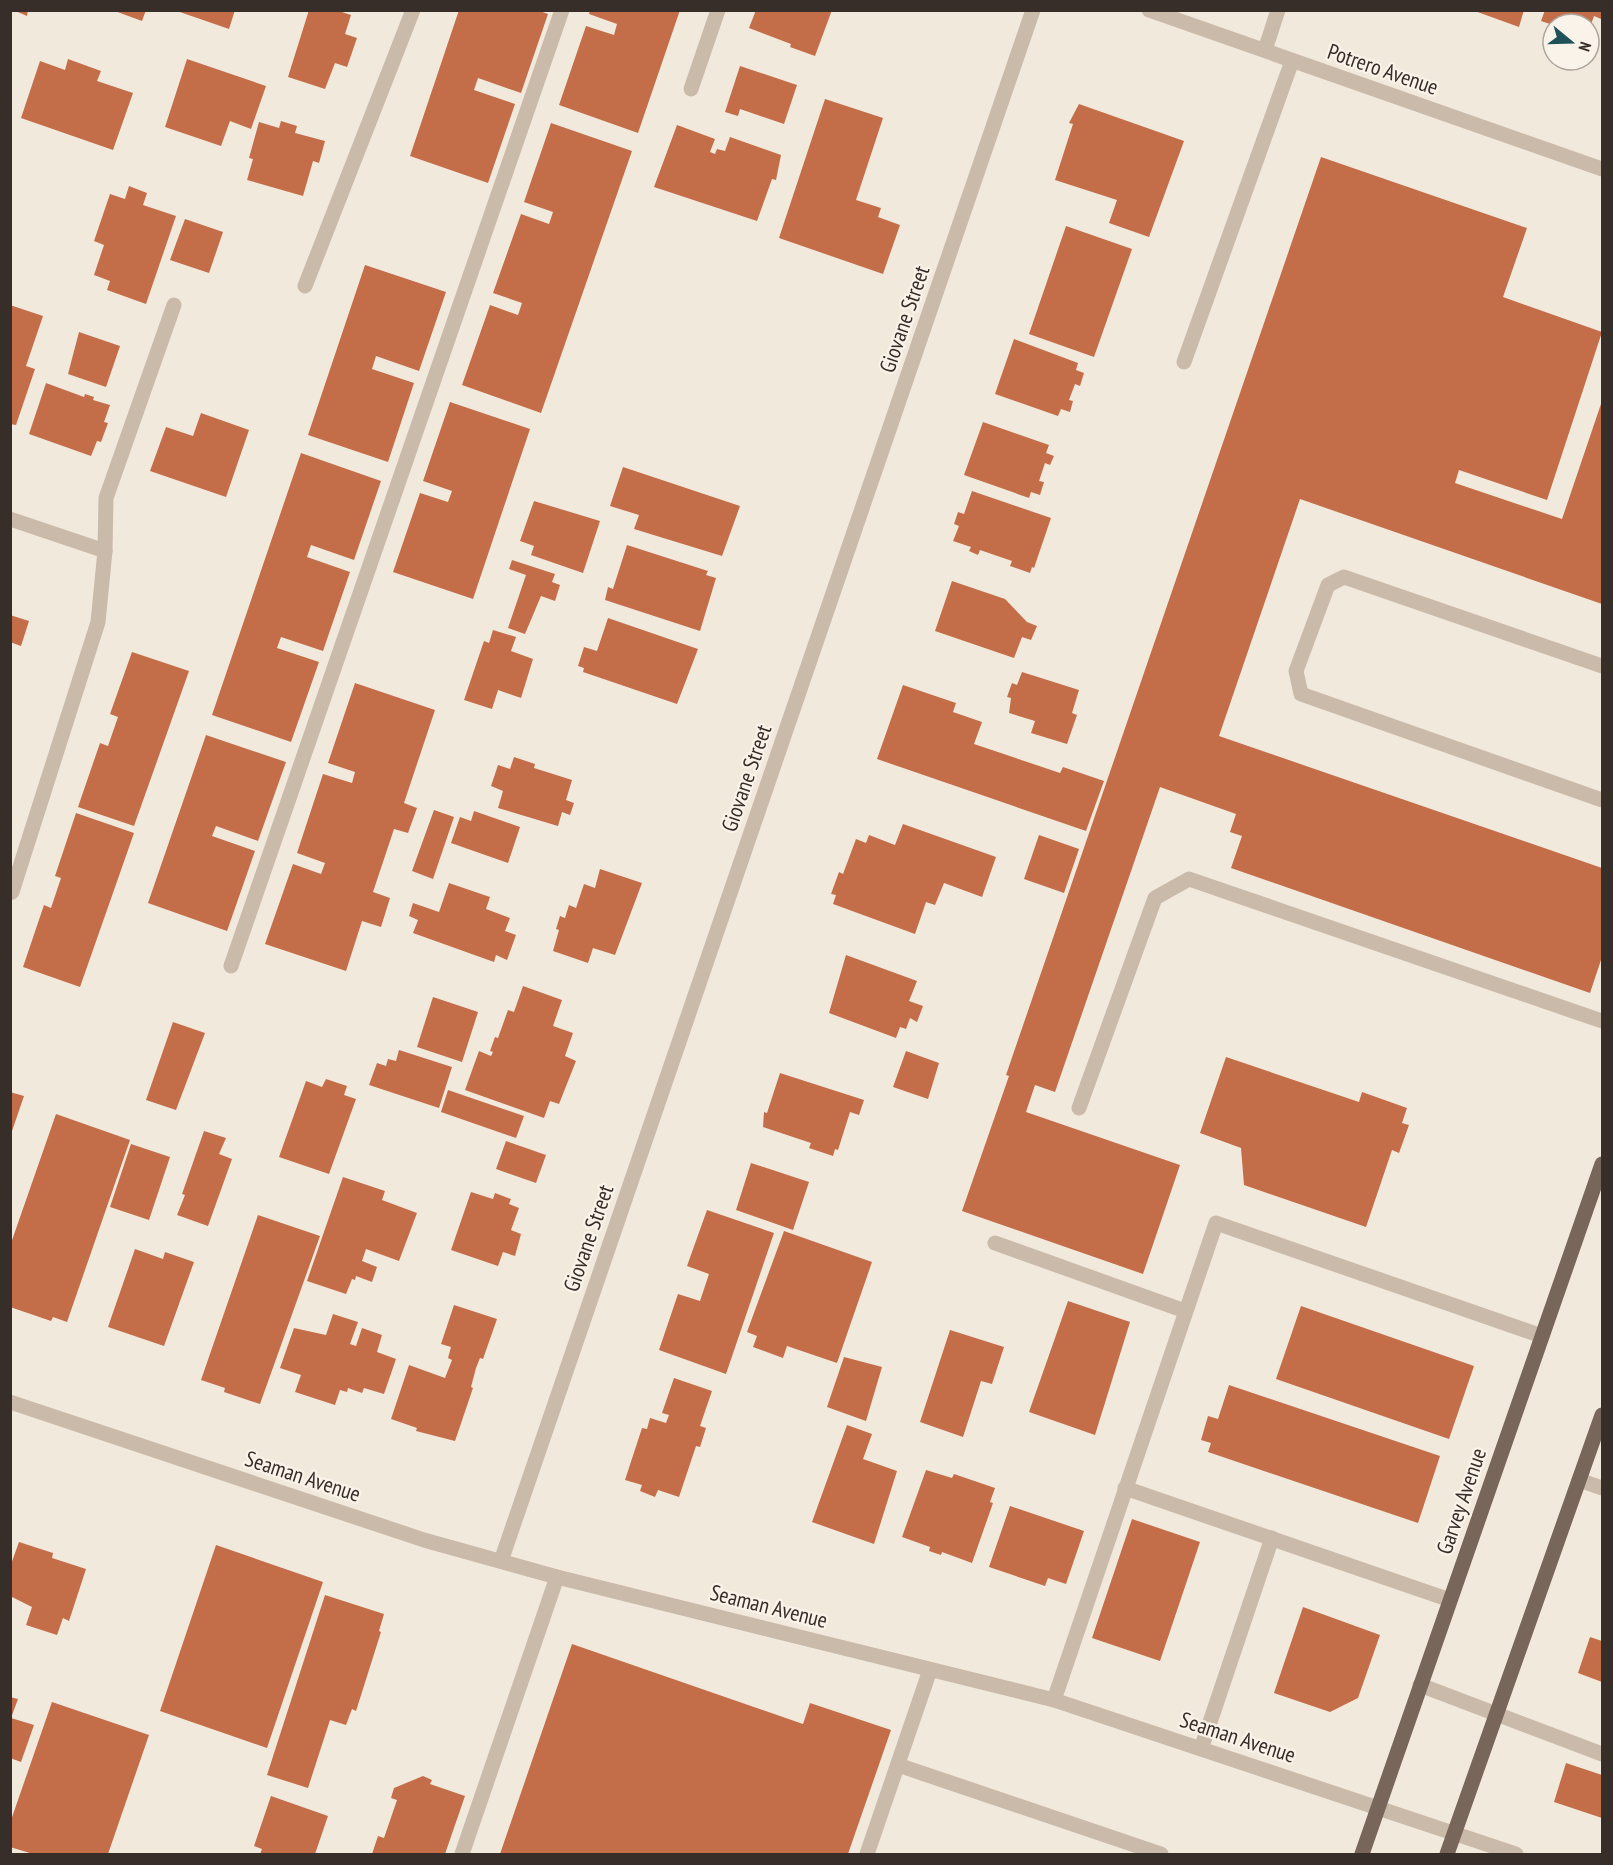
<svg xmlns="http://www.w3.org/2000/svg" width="1613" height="1865" font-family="'PT Sans Narrow',sans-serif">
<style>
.building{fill:#c46e49}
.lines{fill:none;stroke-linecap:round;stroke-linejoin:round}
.service{stroke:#cabaa9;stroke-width:15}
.minor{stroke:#cabaa9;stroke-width:15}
.tertiary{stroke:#cabaa9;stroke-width:15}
.primary{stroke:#79665a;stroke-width:15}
.labels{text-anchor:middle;stroke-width:4.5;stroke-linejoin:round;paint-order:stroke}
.street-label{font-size:22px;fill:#372e29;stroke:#faf3ea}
</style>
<rect width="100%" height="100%" fill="#f2e9dd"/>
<!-- building -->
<g class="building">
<polygon points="13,10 28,10 27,16"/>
<polygon points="112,10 146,10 142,21"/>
<polygon points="174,10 235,10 229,29"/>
<polygon points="309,10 336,10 351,15 345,34 357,38 347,67 335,63 325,89 288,77"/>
<polygon points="459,10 537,10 548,14 521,93 478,78 474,90 515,104 488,183 410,156"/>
<polygon points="590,10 680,10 638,133 559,105 586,26 614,35 617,24 589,14"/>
<polygon points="756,10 832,10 815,56 790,47 791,44 749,28"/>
<polygon points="1472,10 1524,10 1519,27"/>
<polygon points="1545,10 1602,10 1602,14 1601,19 1594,16 1589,30 1589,24 1553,25 1541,21"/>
<polygon points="68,59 101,71 97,81 133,93 113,150 21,118 40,61 65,70"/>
<polygon points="187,59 266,86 251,129 230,121 221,146 165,127"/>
<polygon points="740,66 797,85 784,124 740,109 738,116 725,112"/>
<polygon points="825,99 883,118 856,200 881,208 878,217 900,225 883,274 779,238"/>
<polygon points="1079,104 1184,141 1149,237 1109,223 1117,200 1055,180 1073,124 1069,123"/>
<polygon points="281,121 297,126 295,133 325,141 319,163 313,161 303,196 247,180 253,159 249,158 259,122 279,128"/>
<polygon points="551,123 632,151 541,413 462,385 490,305 518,315 522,303 493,293 521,214 549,224 553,212 524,202"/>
<polygon points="677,125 715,139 710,152 715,154 717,149 725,151 730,137 781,155 776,180 772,179 757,221 654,187"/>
<polygon points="1321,157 1527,228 1503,297 1602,332 1547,500 1459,470 1455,483 1562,519 1602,401 1602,604 1300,499 1219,736 1602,868 1602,957 1590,993 1231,868 1242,836 1230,832 1236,814 1160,787 1055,1092 1035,1085 1026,1112 1180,1165 1143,1274 962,1211 1009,1076 1006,1075"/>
<polygon points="129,186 147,193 143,205 176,216 146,304 107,290 110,281 94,275 104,245 94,241 110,194 125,199"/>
<polygon points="185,219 223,232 209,273 170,260"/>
<polygon points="1066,226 1132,249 1094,357 1029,334"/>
<polygon points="365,265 446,292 419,371 376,356 372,369 414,383 388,462 308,435"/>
<polygon points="10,305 43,316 26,366 35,369 16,425 10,424"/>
<polygon points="79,332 120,346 106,387 68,374"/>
<polygon points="1014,339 1078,363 1076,370 1084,373 1080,386 1075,384 1069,400 1073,401 1070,412 1061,409 1058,416 995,394"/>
<polygon points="46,383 84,397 85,394 94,397 93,400 110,405 104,422 108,423 101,442 97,441 91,456 29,434"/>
<polygon points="450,402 530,429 473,599 393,572 420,493 448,502 452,491 423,481"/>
<polygon points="201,413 249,430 226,497 150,471 166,427 193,436"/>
<polygon points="983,422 1049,445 1046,453 1054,456 1050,465 1045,463 1039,481 1044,482 1040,495 1031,492 1029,498 964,475"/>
<polygon points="301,453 381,481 354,560 311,545 307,557 350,572 323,651 281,637 277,648 319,662 291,742 212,715"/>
<polygon points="623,467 740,506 722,556 634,529 639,515 610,506"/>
<polygon points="972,491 1051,518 1034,568 1032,567 1030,573 1010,566 1012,561 980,550 978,555 969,551 971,547 953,541 959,526 954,524 958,512 964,514"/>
<polygon points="534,501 600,521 583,573 531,555 534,546 520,541"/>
<polygon points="627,545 708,571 706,575 716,578 700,631 605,600 608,587 613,589"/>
<polygon points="512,560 555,574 552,582 560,585 555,601 541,596 525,634 508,628 526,575 509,569"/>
<polygon points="952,581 1005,599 1027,622 1037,626 1031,640 1022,637 1014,658 935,631"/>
<polygon points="10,615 29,621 21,646 10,642"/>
<polygon points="608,618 698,649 677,704 583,672 584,668 578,666 584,647 597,651"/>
<polygon points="493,630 516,637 511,651 533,659 521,698 498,690 492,709 464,700 484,641 489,643"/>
<polygon points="132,652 189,671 134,826 78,807 100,743 108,746 118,717 110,714"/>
<polygon points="1022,672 1079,690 1072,713 1077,715 1067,744 1031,733 1035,721 1009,713 1011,698 1007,697 1012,683 1017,685"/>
<polygon points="355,683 435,710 404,803 417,808 408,833 394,829 373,892 390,898 381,927 362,921 346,971 265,944 293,864 321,874 325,863 297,853 323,774 352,783 355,772 328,763"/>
<polygon points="903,685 956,703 953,712 982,722 974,744 1060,773 1063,767 1104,781 1086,831 877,759"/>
<polygon points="206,735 286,762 258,841 216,826 212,836 255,851 227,931 148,903"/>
<polygon points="514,757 535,764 534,768 572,780 566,800 574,803 570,815 562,812 558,826 498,808 503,791 491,786 498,765 510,769"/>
<polygon points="434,810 454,817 433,879 412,871"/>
<polygon points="474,811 520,827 508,863 451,843 460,817 471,821"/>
<polygon points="76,813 134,833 80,987 23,967 44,905 51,908 61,878 55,876"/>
<polygon points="903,824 996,857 982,897 944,883 935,905 926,902 915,934 833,904 836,895 831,894 839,872 843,874 856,839 866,843 869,835 895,845"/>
<polygon points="1039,835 1079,849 1064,893 1024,879"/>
<polygon points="600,869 642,883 615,955 593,948 588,963 553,951 559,930 556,929 560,916 565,918 569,905 576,908 584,884 595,888"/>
<polygon points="449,883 490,897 486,909 510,918 505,931 516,935 507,960 496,955 494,962 413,933 418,920 409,916 413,903 439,912"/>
<polygon points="846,955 917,981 909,1001 923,1006 917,1022 910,1018 906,1029 900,1027 896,1038 829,1013"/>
<polygon points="523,986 562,1000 553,1026 573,1033 565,1056 576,1061 559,1104 550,1101 544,1118 465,1090 479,1051 491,1056 493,1052 490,1051 495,1037 498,1038 508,1010 514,1012"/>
<polygon points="433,997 478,1012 462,1062 417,1047"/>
<polygon points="173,1022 205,1033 176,1110 146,1100"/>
<polygon points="399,1050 452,1067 439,1108 369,1085 377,1063 386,1066 388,1059 396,1061"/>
<polygon points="906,1051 939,1063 928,1099 893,1087"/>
<polygon points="1226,1057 1359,1102 1362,1092 1407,1108 1402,1123 1409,1125 1399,1153 1392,1150 1366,1227 1244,1185 1241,1148 1200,1133"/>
<polygon points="780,1073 864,1100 859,1115 850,1112 838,1150 835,1149 833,1156 809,1148 811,1143 763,1127 764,1112 767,1113"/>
<polygon points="326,1079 347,1086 344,1095 356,1099 329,1174 279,1157 306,1081 322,1087"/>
<polygon points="448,1090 524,1116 516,1138 441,1112"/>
<polygon points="10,1092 24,1096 11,1134 10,1134"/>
<polygon points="56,1114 130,1140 67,1322 53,1317 51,1321 10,1307 10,1246"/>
<polygon points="204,1131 226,1138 219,1154 232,1159 208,1226 177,1215 185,1195 182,1194"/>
<polygon points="506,1141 546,1155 536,1183 496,1169"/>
<polygon points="131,1144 170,1157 149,1220 110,1207"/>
<polygon points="751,1163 809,1182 793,1230 736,1210"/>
<polygon points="343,1177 385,1191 382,1200 417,1213 399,1261 366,1249 362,1261 377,1267 372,1282 356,1276 355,1280 352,1279 346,1294 307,1281"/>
<polygon points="471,1192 493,1199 495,1193 511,1199 509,1204 519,1208 511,1230 521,1234 515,1256 503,1252 498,1266 451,1250"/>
<polygon points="707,1210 774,1233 726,1374 659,1350 678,1294 700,1301 709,1274 687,1266"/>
<polygon points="258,1215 320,1236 260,1404 224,1392 225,1388 201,1380"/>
<polygon points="784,1231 872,1262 837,1363 787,1346 783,1358 753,1347 757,1336 747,1332"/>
<polygon points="135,1249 163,1259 165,1252 194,1262 164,1346 108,1327"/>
<polygon points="1068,1301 1130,1322 1095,1435 1029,1412"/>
<polygon points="454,1305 497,1319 483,1359 480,1358 476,1368 471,1387 473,1388 455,1441 416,1431 417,1428 391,1419 409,1365 445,1378 452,1360 448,1358 451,1347 441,1344"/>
<polygon points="1301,1306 1474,1366 1449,1439 1276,1379"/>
<polygon points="333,1314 358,1322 350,1344 356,1346 362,1328 382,1335 377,1352 396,1359 384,1394 364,1388 362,1393 348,1388 347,1392 340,1390 335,1405 295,1392 301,1375 280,1368 294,1328 326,1335"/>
<polygon points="950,1330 1004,1347 992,1384 981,1381 963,1437 920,1422"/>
<polygon points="844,1357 882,1367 866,1421 827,1407"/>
<polygon points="674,1378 712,1391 700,1426 706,1428 700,1447 696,1446 679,1497 658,1490 655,1497 640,1491 642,1485 625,1480 642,1428 647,1429 650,1418 666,1423 669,1415 662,1413"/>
<polygon points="1229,1385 1440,1456 1418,1523 1208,1452 1211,1443 1201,1440 1208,1416 1218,1419"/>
<polygon points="847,1425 872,1434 863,1459 897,1471 874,1544 812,1522"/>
<polygon points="926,1470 952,1478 954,1474 995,1488 990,1502 993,1503 972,1563 942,1552 941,1555 929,1551 930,1547 902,1537"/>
<polygon points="1010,1506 1084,1531 1066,1584 1048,1578 1045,1586 989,1567"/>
<polygon points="1132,1519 1200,1542 1160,1661 1092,1638"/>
<polygon points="19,1542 53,1553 52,1558 86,1569 69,1621 63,1618 57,1635 26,1625 32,1607 10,1596 10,1567"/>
<polygon points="216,1545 323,1582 267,1748 160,1711"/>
<polygon points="325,1595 384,1614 379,1631 381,1632 356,1711 352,1709 346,1725 330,1720 308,1788 267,1775"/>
<polygon points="1303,1607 1380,1635 1358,1698 1330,1712 1274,1693"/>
<polygon points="1590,1637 1602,1641 1602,1682 1578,1673"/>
<polygon points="572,1644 803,1724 810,1703 891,1730 848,1854 500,1854"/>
<polygon points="10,1697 18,1699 11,1718 34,1725 21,1762 10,1758"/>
<polygon points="52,1702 149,1735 108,1854 33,1854 10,1847 10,1823"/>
<polygon points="1566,1763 1602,1775 1602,1818 1554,1802"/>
<polygon points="423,1776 432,1780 430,1784 465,1796 445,1854 372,1854 378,1836 384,1838 397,1800 391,1798 394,1788"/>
<polygon points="271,1796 328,1816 315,1854 260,1854 262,1849 254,1846"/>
</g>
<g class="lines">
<!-- service -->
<g class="service">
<polyline points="1265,50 1278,10"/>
<polyline points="691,89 718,10"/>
<polyline points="305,286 413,10"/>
<polyline points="1184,362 1292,61"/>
<polyline points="1602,666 1344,577 1328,585 1296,671 1301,694 1602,800"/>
<polyline points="12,892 98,622 105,551 106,498 174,305"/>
<polyline points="231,966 562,10"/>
<polyline points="1079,1108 1155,898 1189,879 1602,1021"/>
<polyline points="995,1243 1185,1311"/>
<polyline points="1579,1480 1602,1488"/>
<polyline points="1125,1488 1450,1600"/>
<polyline points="1420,1685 1602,1754"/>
<polyline points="1054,1700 1216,1223 1542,1336"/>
<polyline points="1201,1749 1272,1538"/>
<polyline points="898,1765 1161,1854"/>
<polyline points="462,1854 557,1577"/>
<polyline points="867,1854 930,1670"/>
</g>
<!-- minor -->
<g class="minor">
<polyline points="10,519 105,551"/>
<polyline points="10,1402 424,1540 557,1577 1054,1700 1516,1854"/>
<polyline points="501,1561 1033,10"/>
</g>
<!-- tertiary -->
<polyline class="tertiary" points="1149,10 1602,169"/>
<!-- primary -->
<g class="primary">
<polyline points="1362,1854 1602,1164"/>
<polyline points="1447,1854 1602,1415"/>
</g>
</g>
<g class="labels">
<!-- street labels -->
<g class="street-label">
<text transform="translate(1383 69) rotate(19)" y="8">Potrero Avenue</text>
<text transform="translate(904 319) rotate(-71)" y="8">Giovane Street</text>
<text transform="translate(746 778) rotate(-71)" y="8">Giovane Street</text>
<text transform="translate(588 1238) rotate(-71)" y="8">Giovane Street</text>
<text transform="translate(303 1476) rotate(18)" y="8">Seaman Avenue</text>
<text transform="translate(1461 1501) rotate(-71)" y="8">Garvey Avenue</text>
<text transform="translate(769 1606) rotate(14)" y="8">Seaman Avenue</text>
<text transform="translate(1238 1737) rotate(18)" y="8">Seaman Avenue</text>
</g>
</g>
<!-- border -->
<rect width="1613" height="1865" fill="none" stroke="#372e29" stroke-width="24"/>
<!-- north arrow -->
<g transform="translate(1571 42) rotate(109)"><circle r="28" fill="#faf3ea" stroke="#aca49d" stroke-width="1.5"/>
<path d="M0-4.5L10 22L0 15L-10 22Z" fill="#1f5158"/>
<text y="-9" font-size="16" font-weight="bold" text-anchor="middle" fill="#372e29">N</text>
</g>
</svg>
